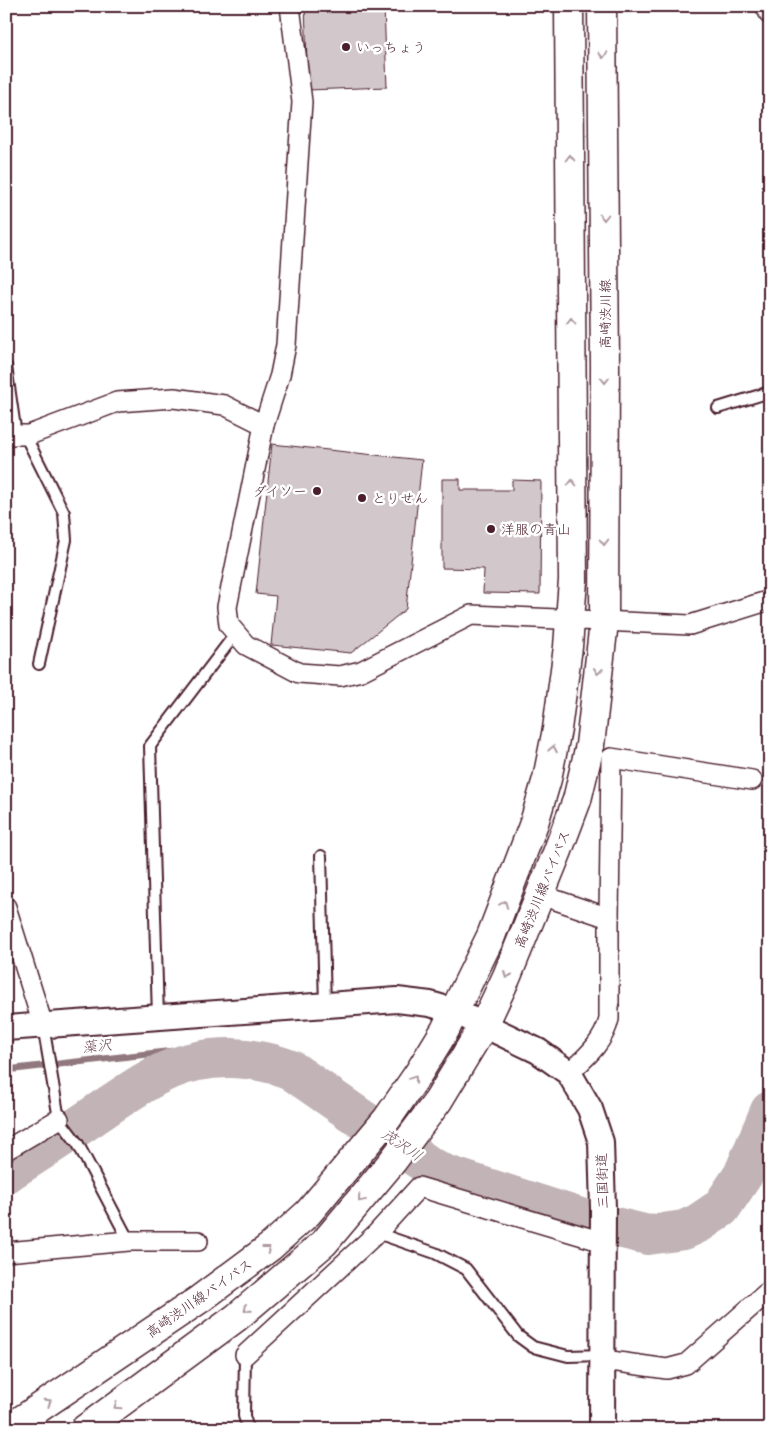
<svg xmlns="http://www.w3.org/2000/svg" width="776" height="1435" font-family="'Balsamiq Sans','Klee One',sans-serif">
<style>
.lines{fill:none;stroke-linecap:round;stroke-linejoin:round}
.stream{stroke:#91787e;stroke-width:7}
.river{stroke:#c1b3b6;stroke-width:40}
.building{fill:#d2c7cb;stroke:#4a1f2b}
.service-casing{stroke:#4a1f2b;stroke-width:14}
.minor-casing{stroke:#4a1f2b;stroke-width:22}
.tertiary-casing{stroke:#4a1f2b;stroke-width:28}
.primary-casing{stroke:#4a1f2b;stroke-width:31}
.service{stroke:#fff;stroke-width:10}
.minor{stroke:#fff;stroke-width:19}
.tertiary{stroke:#fff;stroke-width:24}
.primary{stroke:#fff;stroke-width:28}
.oneway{stroke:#ae9aa0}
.poi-dot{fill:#4a1f2b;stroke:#fff;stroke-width:2}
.labels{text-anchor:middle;stroke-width:5;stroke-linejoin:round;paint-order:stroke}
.poi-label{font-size:14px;fill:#4a1f2b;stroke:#fff;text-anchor:start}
.street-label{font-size:14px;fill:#4a1f2b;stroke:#fff}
.water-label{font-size:15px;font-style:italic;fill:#74535c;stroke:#fff}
</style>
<rect width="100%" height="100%" fill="#fff"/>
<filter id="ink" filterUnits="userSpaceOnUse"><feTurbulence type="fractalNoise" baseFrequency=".02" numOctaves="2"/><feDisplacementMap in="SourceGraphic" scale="10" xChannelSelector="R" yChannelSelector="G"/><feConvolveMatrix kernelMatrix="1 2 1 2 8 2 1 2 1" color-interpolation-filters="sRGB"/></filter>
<g filter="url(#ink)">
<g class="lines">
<!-- stream -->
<polyline class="stream" points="6,1070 174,1051 188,1062"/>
<!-- river -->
<path class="river" d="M6,1173C35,1155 64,1136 92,1117C140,1085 172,1057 232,1058C254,1059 272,1062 291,1070L429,1166L444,1174L590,1221L648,1235L684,1230L699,1223L721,1208L743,1175L770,1111"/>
</g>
<!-- building -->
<g class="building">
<polygon points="305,6 384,6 387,87 308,90"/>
<polygon points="272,444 422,460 406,609 351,653 271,645 276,596 256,594"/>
<polygon points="442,479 460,479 460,490 512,490 512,480 541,481 540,594 483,593 484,569 442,568"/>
</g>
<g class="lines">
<defs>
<g id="service">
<polyline points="6,366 16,435"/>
<polyline points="718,408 770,392"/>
<polyline points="25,435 64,513 66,540 39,664"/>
<polyline points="321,856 325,1005"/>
<polyline points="158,1017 150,746 236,633"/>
<polyline points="43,1025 59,1119 78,1144 129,1241"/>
<polyline points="377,1233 435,1253 466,1269 518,1336 533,1347 568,1356 603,1355"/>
<polyline points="245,1355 244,1416 248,1429"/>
</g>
<g id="minor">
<polyline points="290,6 302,102 286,345 280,375 264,425 227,607 229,625 246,645 299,673 340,676 361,671 471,615 690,625 770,600"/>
<polyline points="765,6 770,15"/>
<polyline points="6,435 29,435 117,402 174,398 224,405 264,425"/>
<path d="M541,895L609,918V1019C604,1042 586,1057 569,1073"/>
<polyline points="6,907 43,1025"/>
<polyline points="609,918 611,758 752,780"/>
<polyline points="6,1150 59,1119"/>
<polyline points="6,1252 129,1241 198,1241"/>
<polyline points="245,1355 377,1233 419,1187 603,1242"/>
<polyline points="604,1360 667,1369 686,1364 770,1290"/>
</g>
<polyline id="tertiary" points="6,1028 397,1000 430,1004 454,1011 538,1051 569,1073 590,1109 601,1142 603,1208 602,1429"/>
<g id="primary">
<polyline points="8,1429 200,1299 270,1247 308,1213 387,1119 418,1074 445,1030 491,936 534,823 547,779 557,729 568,647 573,580 569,6"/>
<polyline points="85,1429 237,1317 324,1243 392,1162 438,1101 484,1025 507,976 557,853 577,800 590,745 604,622 605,366 602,6"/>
</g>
</defs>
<!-- service casing -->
<use href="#service" class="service-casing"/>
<!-- minor casing -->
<use href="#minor" class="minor-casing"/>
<!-- tertiary casing -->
<use href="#tertiary" class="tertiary-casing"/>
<!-- primary casing -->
<use href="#primary" class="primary-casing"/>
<!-- service -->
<use href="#service" class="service"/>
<!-- minor -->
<use href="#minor" class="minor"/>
<!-- tertiary -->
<use href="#tertiary" class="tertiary"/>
<!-- primary -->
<use href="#primary" class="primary"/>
</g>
<!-- one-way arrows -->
<defs><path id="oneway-chevron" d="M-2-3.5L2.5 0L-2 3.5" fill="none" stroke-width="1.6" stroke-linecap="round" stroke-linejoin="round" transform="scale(1.25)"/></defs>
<g class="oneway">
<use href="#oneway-chevron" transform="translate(603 55) rotate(89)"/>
<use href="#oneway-chevron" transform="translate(570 158) rotate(-90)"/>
<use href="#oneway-chevron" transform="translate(604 217) rotate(90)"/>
<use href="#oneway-chevron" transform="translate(571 321) rotate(-90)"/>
<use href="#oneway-chevron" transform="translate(605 380) rotate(90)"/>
<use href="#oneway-chevron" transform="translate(572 483) rotate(-90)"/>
<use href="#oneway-chevron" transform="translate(604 542) rotate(90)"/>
<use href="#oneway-chevron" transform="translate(598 671) rotate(96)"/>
<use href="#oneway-chevron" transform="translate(553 749) rotate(-79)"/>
<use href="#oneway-chevron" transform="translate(504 904) rotate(-69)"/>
<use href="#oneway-chevron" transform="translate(507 975) rotate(114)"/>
<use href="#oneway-chevron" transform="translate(414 1079) rotate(-56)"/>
<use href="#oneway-chevron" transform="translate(361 1199) rotate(130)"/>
<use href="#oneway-chevron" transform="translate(267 1249) rotate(-38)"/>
<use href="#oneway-chevron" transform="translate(247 1309) rotate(140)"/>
<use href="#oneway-chevron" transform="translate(48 1402) rotate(-34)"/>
<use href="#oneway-chevron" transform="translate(117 1406) rotate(145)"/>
</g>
</g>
<!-- markers -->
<g class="poi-dot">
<circle cx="346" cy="47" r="5"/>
<circle cx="317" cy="491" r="5"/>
<circle cx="362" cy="498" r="5"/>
<circle cx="491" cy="529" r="5"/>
</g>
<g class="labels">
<!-- poi labels -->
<g class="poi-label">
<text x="356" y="52">いっちょう</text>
<text x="307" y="496" text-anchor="end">ダイソー</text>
<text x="372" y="503">とりせん</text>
<text x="501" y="534">洋服の青山</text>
</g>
<!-- street labels -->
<g class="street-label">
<text transform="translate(605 314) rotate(-90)" y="5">高崎渋川線</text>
<text transform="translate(542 889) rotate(-68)" y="5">高崎渋川線バイパス</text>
<text transform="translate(602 1181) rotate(-92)" y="5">三国街道</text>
<text transform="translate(199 1298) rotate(-35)" y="5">高崎渋川線バイパス</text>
</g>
<!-- water labels -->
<g class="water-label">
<text transform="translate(97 1046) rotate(-6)" y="5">藻沢</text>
<text transform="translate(402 1145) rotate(34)" y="5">茂沢川</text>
</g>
</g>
<!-- margin -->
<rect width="776" height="1435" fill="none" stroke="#fff" stroke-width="25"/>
<rect x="12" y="12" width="751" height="1410" fill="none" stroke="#4a1f2b" stroke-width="2" filter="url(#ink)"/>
</svg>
